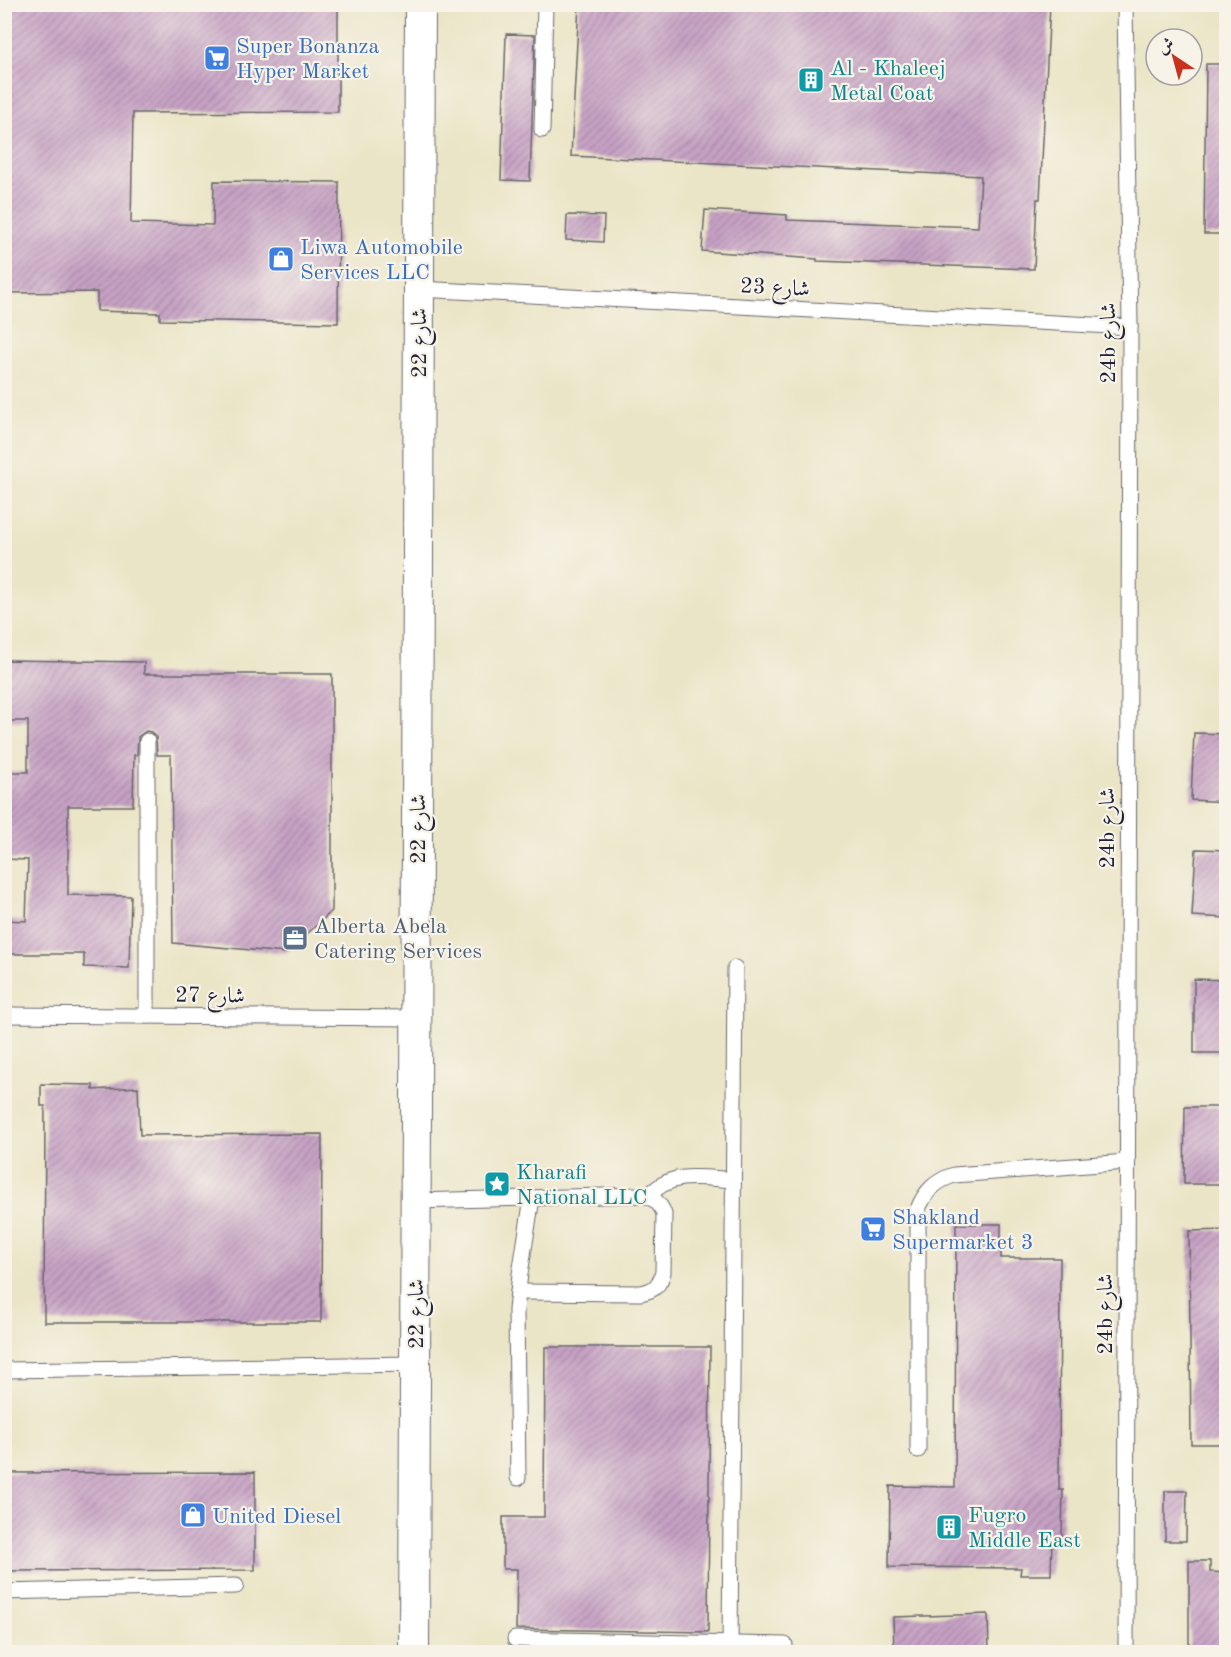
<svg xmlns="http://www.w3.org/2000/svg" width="1231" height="1657" font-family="'Old Standard TT',Amiri,serif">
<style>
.building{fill:url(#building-hatch)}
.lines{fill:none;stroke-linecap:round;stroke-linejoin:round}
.service-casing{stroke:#68666c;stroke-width:17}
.minor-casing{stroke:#68666c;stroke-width:32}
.service{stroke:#fff;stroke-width:15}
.minor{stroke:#fff;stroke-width:30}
.labels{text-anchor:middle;stroke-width:4.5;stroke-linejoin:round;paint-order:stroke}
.shop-label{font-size:22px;fill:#366cbe;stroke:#f7f3e8;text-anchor:start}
.culture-label{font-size:22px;fill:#0d838f;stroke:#f7f3e8;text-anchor:start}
.street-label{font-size:22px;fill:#22223b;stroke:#f7f3e8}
.service-label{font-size:22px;fill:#4e5e75;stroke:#f7f3e8;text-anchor:start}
</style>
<defs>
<pattern id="building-hatch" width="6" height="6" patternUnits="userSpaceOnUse" patternTransform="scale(1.5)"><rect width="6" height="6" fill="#c7a2c5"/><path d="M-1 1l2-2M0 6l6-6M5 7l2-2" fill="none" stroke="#a184a1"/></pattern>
</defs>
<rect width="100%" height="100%" fill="#f7f3e8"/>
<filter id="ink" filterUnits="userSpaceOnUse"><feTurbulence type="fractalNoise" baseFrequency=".0167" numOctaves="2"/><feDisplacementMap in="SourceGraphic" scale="12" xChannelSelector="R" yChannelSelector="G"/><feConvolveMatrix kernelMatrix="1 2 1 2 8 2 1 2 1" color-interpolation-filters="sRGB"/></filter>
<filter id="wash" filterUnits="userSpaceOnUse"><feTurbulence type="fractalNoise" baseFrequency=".008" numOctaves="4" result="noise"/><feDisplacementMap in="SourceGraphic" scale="24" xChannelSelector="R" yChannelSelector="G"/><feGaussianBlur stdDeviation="1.35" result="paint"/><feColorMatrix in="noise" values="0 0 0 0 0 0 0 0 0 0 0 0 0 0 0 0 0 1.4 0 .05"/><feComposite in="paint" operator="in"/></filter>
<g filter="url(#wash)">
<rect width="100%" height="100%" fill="#ebe5c7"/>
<g id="blocks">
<!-- building -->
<g class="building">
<polygon points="4,4 338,4 338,112 133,113 131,223 213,225 214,181 339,182 338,323 160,320 160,313 97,311 97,292 4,293"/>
<polygon points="579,4 1050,4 1040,199 1037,199 1034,269 817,261 817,259 702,251 705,210 787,215 787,220 978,227 981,176 571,156"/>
<polygon points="506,34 535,35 530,181 501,180"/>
<polygon points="1206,64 1227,64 1227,234 1204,234"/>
<polygon points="567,215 604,216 603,242 566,240"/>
<polygon points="4,660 144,662 144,674 332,674 332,911 286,953 173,943 171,755 157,755 156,737 151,732 146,731 138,737 137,755 134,755 133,806 68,806 68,895 131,896 129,968 84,967 84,954 4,954 4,920 26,921 28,860 4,859 4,772 28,772 28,721 4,721"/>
<polygon points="1194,733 1227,734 1227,802 1191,800"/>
<polygon points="1196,849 1227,850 1227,918 1192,916"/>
<polygon points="1194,979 1227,980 1227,1053 1194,1053"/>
<polygon points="41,1084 93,1085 93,1090 138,1087 140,1135 322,1134 321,1322 44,1322 45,1106 41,1106"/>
<polygon points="1185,1107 1227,1107 1227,1184 1184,1184"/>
<polygon points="956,1224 1001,1224 1001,1258 1060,1258 1059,1490 1063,1490 1062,1536 1052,1536 1051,1575 1020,1575 1021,1568 889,1567 890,1486 955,1487"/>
<polygon points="1227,1230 1227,1444 1191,1444 1189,1231"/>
<polygon points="545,1347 710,1347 708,1632 516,1629 517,1569 503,1569 503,1517 544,1517"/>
<polygon points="255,1472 255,1570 4,1571 4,1473"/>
<polygon points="1165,1491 1187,1491 1186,1541 1165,1541"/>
<polygon points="1189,1561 1210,1561 1210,1572 1227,1573 1227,1653 1189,1653"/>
<polygon points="988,1614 989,1653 894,1653 893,1617"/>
</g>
</g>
</g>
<g filter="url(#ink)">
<use href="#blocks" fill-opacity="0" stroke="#68666c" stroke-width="1.5"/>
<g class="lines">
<defs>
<g id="service">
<polyline points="1125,4 1130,327 1126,1652"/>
<polyline points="542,130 545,4"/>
<polyline points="419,289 1130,327"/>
<polyline points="147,741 147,1016"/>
<polyline points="4,1015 416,1018"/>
<path d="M649,1196C671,1170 703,1178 733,1180"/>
<path d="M416,1201L641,1195C654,1197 660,1203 664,1214L663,1272C660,1285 654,1291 640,1293L518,1292"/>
<polyline points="4,1370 415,1364"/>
<path d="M918,1450V1209C925,1192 935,1181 954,1175L1127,1162"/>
<polyline points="518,1478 516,1310 520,1274 532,1198"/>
<polyline points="4,1592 236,1586"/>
<polyline points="515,1639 785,1645"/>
<polyline points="730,1652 735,968"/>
</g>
<polyline id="minor" points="414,1652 420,4"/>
</defs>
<!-- service casing -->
<use href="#service" class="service-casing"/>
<!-- minor casing -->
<use href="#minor" class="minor-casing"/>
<!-- service -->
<use href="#service" class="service"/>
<!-- minor -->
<use href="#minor" class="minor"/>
</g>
</g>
<!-- icons -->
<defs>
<symbol id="supermarket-square" viewBox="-11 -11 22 22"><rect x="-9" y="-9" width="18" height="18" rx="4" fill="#3f7fe0" stroke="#f7f3e8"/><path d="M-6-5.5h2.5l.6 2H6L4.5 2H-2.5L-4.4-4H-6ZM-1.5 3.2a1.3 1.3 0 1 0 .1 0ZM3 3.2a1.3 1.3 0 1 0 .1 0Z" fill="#fff"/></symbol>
<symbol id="building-square" viewBox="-11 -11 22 22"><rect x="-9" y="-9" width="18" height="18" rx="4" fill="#0f9aa8" stroke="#f7f3e8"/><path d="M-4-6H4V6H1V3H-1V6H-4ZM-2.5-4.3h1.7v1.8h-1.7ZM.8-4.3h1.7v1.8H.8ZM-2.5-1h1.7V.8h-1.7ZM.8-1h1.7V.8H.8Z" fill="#fff"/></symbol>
<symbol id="shop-square" viewBox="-11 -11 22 22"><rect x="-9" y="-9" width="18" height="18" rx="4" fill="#3f7fe0" stroke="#f7f3e8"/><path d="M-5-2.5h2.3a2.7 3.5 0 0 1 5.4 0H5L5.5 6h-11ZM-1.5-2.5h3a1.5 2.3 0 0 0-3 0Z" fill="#fff"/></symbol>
<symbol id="office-square" viewBox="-11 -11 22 22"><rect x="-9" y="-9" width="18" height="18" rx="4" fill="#5c6f8a" stroke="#f7f3e8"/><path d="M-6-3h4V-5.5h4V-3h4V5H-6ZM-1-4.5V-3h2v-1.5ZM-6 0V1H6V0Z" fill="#fff"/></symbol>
<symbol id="sight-square" viewBox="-11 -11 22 22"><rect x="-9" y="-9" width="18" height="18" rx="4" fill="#0f9aa8" stroke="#f7f3e8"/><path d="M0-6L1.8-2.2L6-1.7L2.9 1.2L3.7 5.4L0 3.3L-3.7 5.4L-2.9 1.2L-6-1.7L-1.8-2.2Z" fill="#fff"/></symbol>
</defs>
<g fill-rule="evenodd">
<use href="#supermarket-square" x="202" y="43" width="30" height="30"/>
<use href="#building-square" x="796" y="65" width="30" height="30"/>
<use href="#shop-square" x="266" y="244" width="30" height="30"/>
<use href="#office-square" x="280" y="923" width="30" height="30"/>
<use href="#sight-square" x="482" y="1169" width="30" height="30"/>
<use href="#supermarket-square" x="858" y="1214" width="30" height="30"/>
<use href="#shop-square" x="178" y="1500" width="30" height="30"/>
<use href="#building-square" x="934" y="1512" width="30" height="30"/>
</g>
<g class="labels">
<!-- shop labels -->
<g class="shop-label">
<text x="236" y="53">Super Bonanza<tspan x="236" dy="25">Hyper Market</tspan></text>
<text x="300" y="254">Liwa Automobile<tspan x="300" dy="25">Services LLC</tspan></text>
<text x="892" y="1224">Shakland<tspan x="892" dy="25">Supermarket 3</tspan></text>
<text x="212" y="1523">United Diesel</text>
</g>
<!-- culture labels -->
<g class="culture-label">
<text x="830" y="75">Al - Khaleej<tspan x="830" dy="25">Metal Coat</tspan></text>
<text x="516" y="1179">Kharafi<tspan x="516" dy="25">National LLC</tspan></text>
<text x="968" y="1522">Fugro<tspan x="968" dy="25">Middle East</tspan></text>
</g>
<!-- street labels -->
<g class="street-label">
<text transform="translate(775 286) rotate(3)" y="8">شارع 23</text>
<text transform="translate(418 343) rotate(-90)" y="8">شارع 22</text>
<text transform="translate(1107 343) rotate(-90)" y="8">24b شارع</text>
<text transform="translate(1106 828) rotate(-90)" y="8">24b شارع</text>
<text transform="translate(417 829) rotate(-90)" y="8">شارع 22</text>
<text transform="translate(210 994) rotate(1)" y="8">شارع 27</text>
<text transform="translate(415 1314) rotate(-90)" y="8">شارع 22</text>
<text transform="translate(1104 1314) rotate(-90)" y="8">24b شارع</text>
</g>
<!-- service labels -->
<g class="service-label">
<text x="314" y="933">Alberta Abela<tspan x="314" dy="25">Catering Services</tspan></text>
</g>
</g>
<!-- margin -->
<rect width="1231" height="1657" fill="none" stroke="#f7f3e8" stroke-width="24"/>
<!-- north arrow -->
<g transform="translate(1174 57) rotate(324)"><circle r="28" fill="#f7f3e8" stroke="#a29fa3" stroke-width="1.5"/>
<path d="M0-4.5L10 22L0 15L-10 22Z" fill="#c8321e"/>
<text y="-9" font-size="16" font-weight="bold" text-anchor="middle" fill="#22223b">ش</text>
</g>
</svg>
